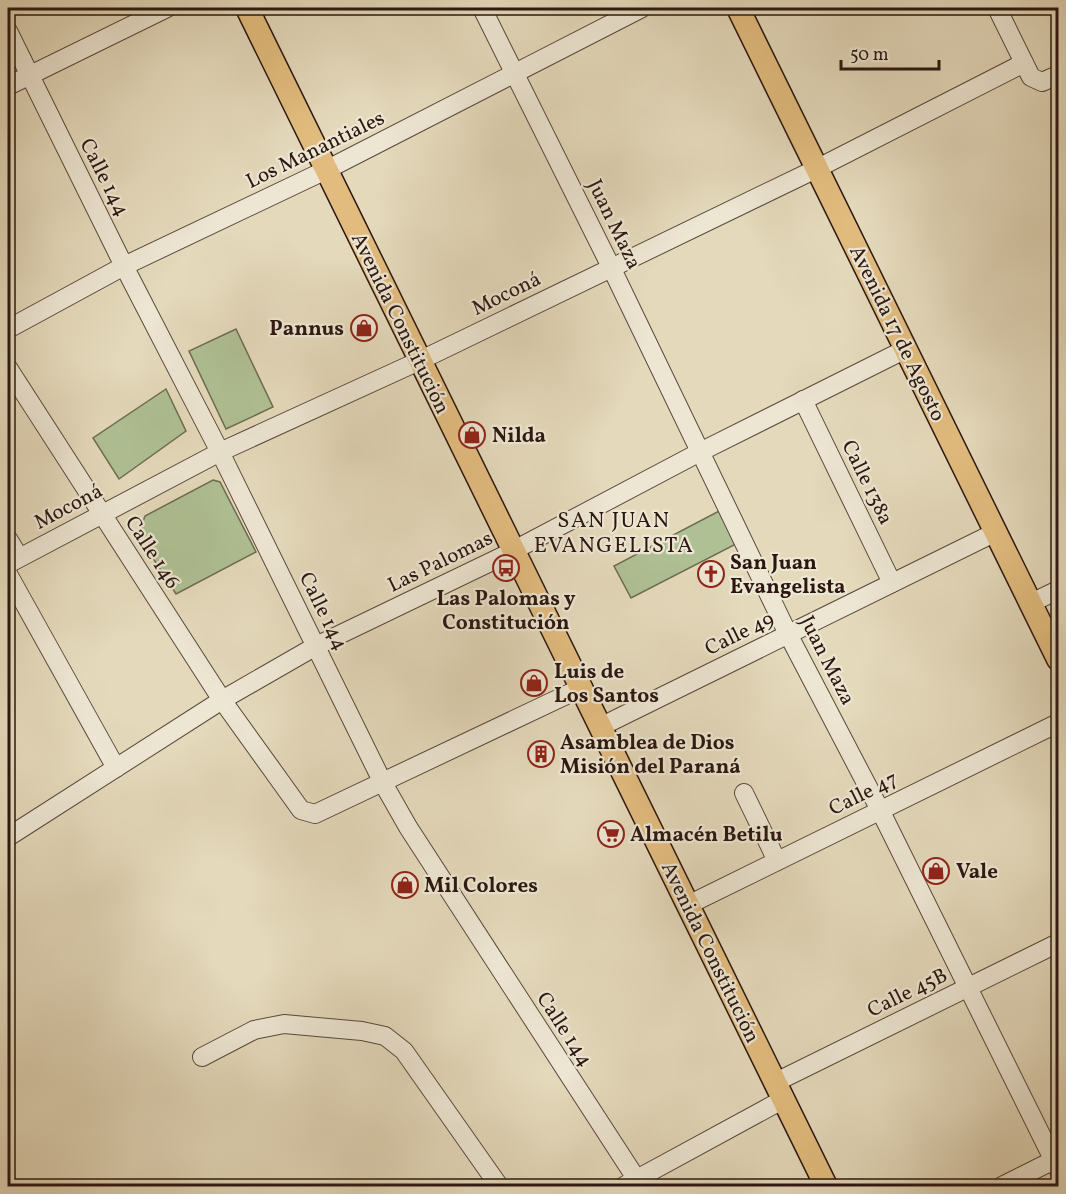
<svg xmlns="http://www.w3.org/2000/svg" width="1066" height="1194" font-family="Vollkorn,serif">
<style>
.green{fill:#afc094;stroke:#6d6c52;stroke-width:1.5}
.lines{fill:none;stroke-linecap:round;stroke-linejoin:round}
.minor-casing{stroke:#59483b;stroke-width:20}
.major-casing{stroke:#2b1710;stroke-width:25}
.minor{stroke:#ede6d3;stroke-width:18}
.major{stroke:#e2bc7e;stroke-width:22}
.labels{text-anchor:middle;stroke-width:4.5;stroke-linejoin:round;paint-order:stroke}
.street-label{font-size:21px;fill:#2b1710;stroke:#ede6d3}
.poi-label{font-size:21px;font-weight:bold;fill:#2b1710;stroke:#ede6d3;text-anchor:start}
.neighbourhood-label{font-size:22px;letter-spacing:1.5px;fill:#2b1710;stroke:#ede6d3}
</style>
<rect width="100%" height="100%" fill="#e4d9bb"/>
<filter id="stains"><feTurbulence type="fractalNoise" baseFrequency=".00333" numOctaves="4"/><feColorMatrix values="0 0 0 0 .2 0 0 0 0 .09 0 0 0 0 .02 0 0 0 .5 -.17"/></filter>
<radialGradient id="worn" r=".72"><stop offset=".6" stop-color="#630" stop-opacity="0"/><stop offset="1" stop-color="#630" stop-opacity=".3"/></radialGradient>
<!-- green -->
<g class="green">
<polygon points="236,329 273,407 226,429 189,351"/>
<polygon points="166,389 186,431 119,479 93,438"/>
<polygon points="213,480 220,482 256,552 176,594 138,535 145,516"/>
<polygon points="721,510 738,543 631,598 614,566"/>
</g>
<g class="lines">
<defs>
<g id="minor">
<polyline points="482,8 611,267 788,634 880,810 1058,1169"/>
<polyline points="997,8 1031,77 1042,82 1058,75"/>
<polyline points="8,31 124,266 220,452 383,783 408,827 641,1186"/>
<polyline points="8,86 167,8"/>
<polyline points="8,329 124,266 326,170 642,8"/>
<polyline points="8,368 222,700 301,810 315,814 581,688"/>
<polyline points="803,400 892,583"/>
<polyline points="8,539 19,557"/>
<polyline points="8,564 220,452 419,361 818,168 1024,63"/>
<polyline points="8,574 116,768"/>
<polyline points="1031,603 1058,590"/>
<polyline points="600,727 996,532"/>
<polyline points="744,793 777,861"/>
<polyline points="8,837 222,700 316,646 503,556 700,452 906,349"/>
<polyline points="688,905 1058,723"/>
<polyline points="202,1057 254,1030 284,1024 362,1031 385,1036 404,1051 499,1186"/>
<polyline points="776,1082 1058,943"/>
<polyline points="624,1186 784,1099"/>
<polyline points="1002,1186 1058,1158"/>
</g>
<g id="major">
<polyline points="247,8 826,1186"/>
<polyline points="738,8 1058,659"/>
</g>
</defs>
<!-- minor casing -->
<use href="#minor" class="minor-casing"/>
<!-- major casing -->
<use href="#major" class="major-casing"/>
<!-- minor -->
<use href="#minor" class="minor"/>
<!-- major -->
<use href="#major" class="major"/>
</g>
<!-- icons -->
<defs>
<symbol id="shop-ring" viewBox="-11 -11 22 22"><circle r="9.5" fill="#ede6d3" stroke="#8f2418" stroke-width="1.5"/><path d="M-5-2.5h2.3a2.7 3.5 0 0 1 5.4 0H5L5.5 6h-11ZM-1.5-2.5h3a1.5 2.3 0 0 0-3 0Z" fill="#8f2418"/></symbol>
<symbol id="bus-ring" viewBox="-11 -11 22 22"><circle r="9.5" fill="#ede6d3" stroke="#8f2418" stroke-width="1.5"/><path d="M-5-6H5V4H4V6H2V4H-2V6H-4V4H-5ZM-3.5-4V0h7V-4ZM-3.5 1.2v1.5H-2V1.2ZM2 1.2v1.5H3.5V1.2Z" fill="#8f2418"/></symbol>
<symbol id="church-ring" viewBox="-11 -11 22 22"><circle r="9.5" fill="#ede6d3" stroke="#8f2418" stroke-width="1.5"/><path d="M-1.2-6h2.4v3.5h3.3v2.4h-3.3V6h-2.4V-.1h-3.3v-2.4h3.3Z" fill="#8f2418"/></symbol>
<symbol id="building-ring" viewBox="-11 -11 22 22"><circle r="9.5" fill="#ede6d3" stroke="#8f2418" stroke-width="1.5"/><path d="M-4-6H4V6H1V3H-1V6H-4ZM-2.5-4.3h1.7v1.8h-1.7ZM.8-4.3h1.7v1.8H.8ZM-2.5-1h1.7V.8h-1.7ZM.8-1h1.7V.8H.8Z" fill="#8f2418"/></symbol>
<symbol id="supermarket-ring" viewBox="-11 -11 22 22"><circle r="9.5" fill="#ede6d3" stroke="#8f2418" stroke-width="1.5"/><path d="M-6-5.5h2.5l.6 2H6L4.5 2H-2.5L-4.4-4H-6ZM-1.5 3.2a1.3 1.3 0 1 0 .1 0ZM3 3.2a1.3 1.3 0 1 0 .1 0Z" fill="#8f2418"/></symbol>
</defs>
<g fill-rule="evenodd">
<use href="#shop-ring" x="349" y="313" width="30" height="30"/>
<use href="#shop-ring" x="457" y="420" width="30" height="30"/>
<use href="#bus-ring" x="491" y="553" width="30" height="30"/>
<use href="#church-ring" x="696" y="559" width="30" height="30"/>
<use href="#shop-ring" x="519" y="668" width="30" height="30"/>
<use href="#building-ring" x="526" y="739" width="30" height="30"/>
<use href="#supermarket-ring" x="596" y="819" width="30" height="30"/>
<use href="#shop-ring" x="921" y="856" width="30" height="30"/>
<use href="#shop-ring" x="390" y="870" width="30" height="30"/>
</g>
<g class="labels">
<!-- street labels -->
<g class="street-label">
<text transform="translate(315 149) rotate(-26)" y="7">Los Manantiales</text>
<text transform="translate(105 177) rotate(63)" y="7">Calle 144</text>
<text transform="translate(615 224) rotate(64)" y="7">Juan Maza</text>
<text transform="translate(506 293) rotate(-26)" y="7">Moconá</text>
<text transform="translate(401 323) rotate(64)" y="7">Avenida Constitución</text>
<text transform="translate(898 333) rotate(64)" y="7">Avenida 17 de Agosto</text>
<text transform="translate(868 482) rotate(64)" y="7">Calle 138a</text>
<text transform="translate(68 506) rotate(-28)" y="7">Moconá</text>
<text transform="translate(153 552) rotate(57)" y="7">Calle 146</text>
<text transform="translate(440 561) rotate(-26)" y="7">Las Palomas</text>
<text transform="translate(324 611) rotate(64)" y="7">Calle 144</text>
<text transform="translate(739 633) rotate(-26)" y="7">Calle 49</text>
<text transform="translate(828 660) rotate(63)" y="7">Juan Maza</text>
<text transform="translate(863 793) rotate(-26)" y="7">Calle 47</text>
<text transform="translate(711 952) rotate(64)" y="7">Avenida Constitución</text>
<text transform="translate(907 992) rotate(-26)" y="7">Calle 45B</text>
<text transform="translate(565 1029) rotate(57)" y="7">Calle 144</text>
</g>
<!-- poi labels -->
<g class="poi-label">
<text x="344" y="335" text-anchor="end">Pannus</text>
<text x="492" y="442">Nilda</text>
<text x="730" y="569">San Juan<tspan x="730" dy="24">Evangelista</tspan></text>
<text x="506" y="605" text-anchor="middle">Las Palomas y<tspan x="506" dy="24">Constitución</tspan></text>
<text x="554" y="678">Luis de<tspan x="554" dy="24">Los Santos</tspan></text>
<text x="560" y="749">Asamblea de Dios<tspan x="560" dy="24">Misión del Paraná</tspan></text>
<text x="630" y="841">Almacén Betilu</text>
<text x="956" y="878">Vale</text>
<text x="424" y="892">Mil Colores</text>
</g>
<!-- neighbourhood labels -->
<g class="neighbourhood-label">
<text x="614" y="527">SAN JUAN<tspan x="614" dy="25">EVANGELISTA</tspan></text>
</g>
</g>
<!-- margin -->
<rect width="1066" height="1194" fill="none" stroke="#e4d9bb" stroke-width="30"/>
<rect x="9" y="9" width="1048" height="1176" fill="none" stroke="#2b1710" stroke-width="3"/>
<rect x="15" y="15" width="1036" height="1164" fill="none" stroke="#2b1710" stroke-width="1.5"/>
<!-- scale -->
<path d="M841 60v9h98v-9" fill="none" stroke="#2b1710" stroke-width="3"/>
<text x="850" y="60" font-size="18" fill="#2b1710" stroke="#ede6d3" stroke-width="4.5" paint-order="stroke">50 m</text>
<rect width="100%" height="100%" filter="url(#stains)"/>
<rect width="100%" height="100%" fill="url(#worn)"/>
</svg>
